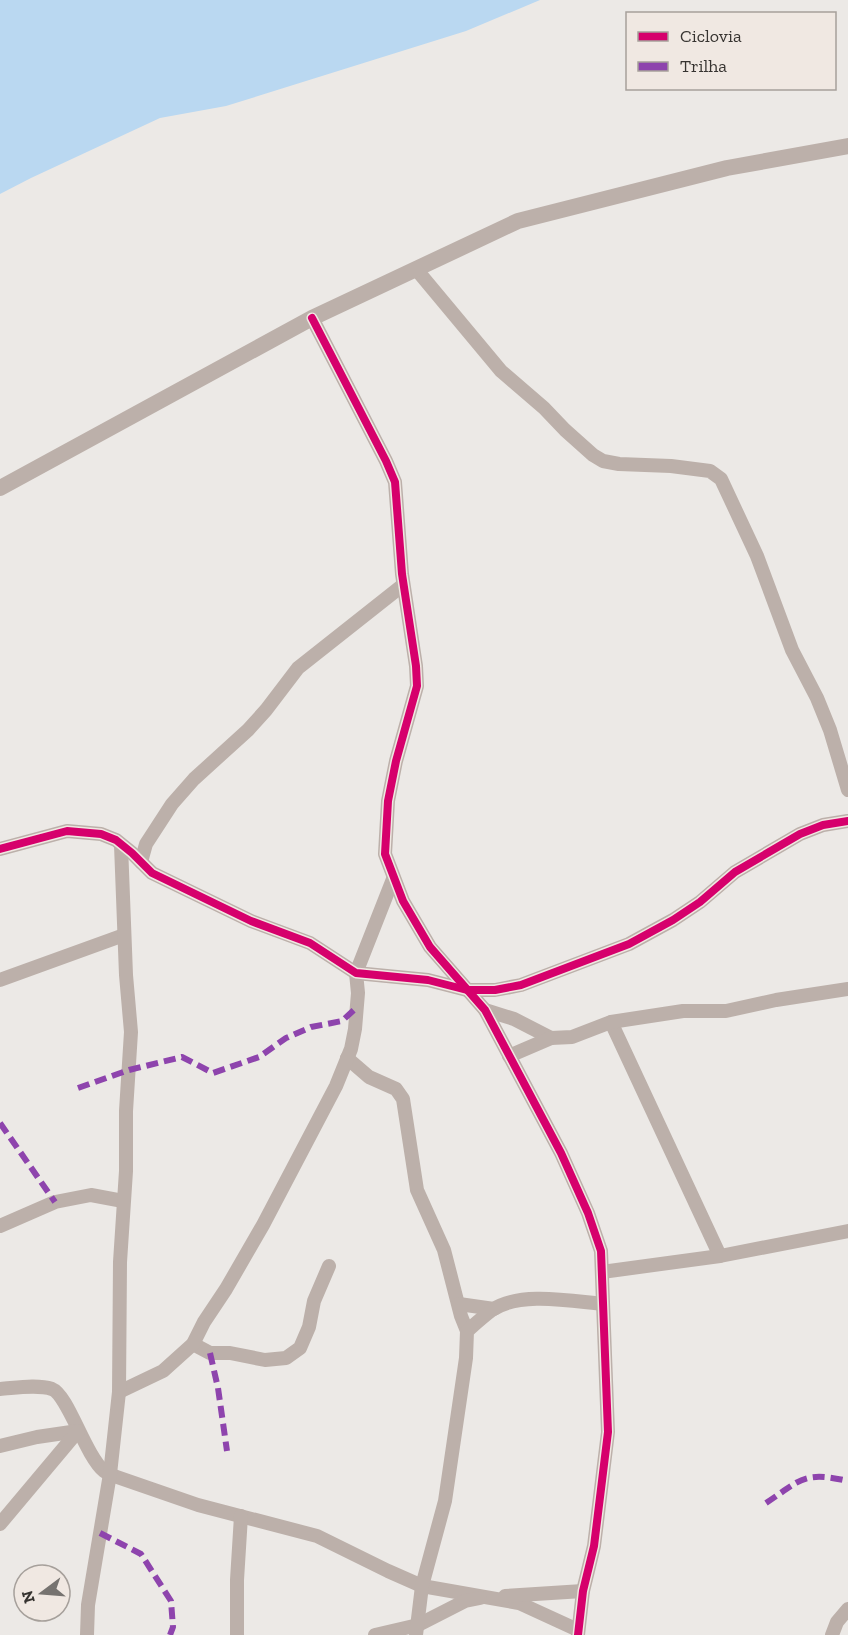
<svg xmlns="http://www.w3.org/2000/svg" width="848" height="1635" font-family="'Zilla Slab',serif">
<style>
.water{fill:#bad8f1}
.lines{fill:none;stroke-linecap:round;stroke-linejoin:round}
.minor{stroke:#bcb0aa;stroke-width:14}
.tertiary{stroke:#bcb0aa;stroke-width:16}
.quiet{stroke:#8e44ad;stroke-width:6;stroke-dasharray:12 6;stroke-linecap:butt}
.cycleway-casing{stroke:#f0e8e2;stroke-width:11}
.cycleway{stroke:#d6006c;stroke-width:8}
</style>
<rect width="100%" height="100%" fill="#ece9e6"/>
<!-- water -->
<polygon class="water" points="0,0 540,0 466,31 226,106 160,118 31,178 0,194"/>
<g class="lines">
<!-- minor -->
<g class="minor">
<polyline points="416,269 501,371 544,408 565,430 593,455 603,461 619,464 671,466 710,471 721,479 757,556 792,650 817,698 830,730 848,790"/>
<polyline points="312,318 386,461 395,482 402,574 416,666 417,686 396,761 388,801 385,854 403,901 430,947 485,1010 561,1153 588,1213 601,1251 608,1432 594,1546 583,1591 578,1635"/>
<polyline points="0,849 67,831 101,834 116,840 132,853 152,873 251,921 310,943 356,973 428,980 467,990 495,990 521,985 629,944 673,920 700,902 735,872 800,834 823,825 848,821"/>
<polyline points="141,862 146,844 172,804 194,779 248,730 266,710 298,668 403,585"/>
<polyline points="0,980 124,935"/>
<polyline points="485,1010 514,1019 551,1038"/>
<polyline points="611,1022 720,1256"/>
<polyline points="509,1056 551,1038 572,1037 611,1022 683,1011 726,1011 776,1000 848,989"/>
<polyline points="347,1058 369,1077 396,1089 403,1099 417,1190 444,1250 461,1316 467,1331"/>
<polyline points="0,1226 55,1202 91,1195 123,1201"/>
<polyline points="602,1272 720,1256 848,1231"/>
<polyline points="459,1304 494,1309"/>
<polyline points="193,1344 210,1353 230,1353 265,1360 286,1358 300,1348 309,1327 314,1301 329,1266"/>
<path d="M0,1389C15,1388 37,1384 52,1389C68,1395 85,1455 104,1471C108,1474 113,1476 117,1477L198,1505L317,1536L388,1571L422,1586L519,1603L578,1630"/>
<polyline points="119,1392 163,1371 193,1344 204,1322 226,1289 263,1225 336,1086 351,1049 355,1029 358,993 356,973 393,879"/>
<polyline points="0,1446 37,1437 78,1431"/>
<polyline points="0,1524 78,1431"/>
<polyline points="505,1596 583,1591"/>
<polyline points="87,1635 88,1605 110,1474 119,1392 120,1262 126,1171 126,1111 131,1032 126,975 121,845"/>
<polyline points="237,1635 237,1580 241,1516"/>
<polyline points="375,1635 418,1625 465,1601 480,1598"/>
<path d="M416,1635L422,1586L445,1501L466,1358L467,1331C475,1324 484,1316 492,1310C520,1291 571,1301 603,1304"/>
<polyline points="832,1635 837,1622 848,1609"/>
</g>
<!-- tertiary -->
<polyline class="tertiary" points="0,488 312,318 518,221 727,168 848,146"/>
<!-- quiet -->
<g class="quiet">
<polyline points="78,1088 129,1070 182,1057 213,1073 259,1057 286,1038 311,1027 342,1021 356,1008"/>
<polyline points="0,1123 55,1202"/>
<polyline points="210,1353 218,1388 227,1451"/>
<path d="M766,1503C802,1479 804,1471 848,1481"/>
<polyline points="100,1533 141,1554 171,1601 173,1627 170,1635"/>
</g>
<defs>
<g id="cycleway">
<polyline points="312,318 386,461 395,482 402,574 416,666 417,686 396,761 388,801 385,854 403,901 430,947 485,1010 561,1153 588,1213 601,1251 608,1432 594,1546 583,1591 578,1635"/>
<polyline points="0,849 67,831 101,834 116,840 132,853 152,873 251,921 310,943 356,973 428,980 467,990 495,990 521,985 629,944 673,920 700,902 735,872 800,834 823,825 848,821"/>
</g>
</defs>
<!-- cycleway casing -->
<use href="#cycleway" class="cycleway-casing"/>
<!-- cycleway -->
<use href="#cycleway" class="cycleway"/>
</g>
<!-- legend -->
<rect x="626" y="12" width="210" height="78" fill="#f0e8e2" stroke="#a6a09b" stroke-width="1.5"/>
<rect x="638" y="32" width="30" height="9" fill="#d6006c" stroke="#a6a09b" stroke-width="1.5"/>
<text x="680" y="42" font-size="18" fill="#363330">Ciclovia</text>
<rect x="638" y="62" width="30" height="9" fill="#8e44ad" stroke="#a6a09b" stroke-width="1.5"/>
<text x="680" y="72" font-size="18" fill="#363330">Trilha</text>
<!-- north arrow -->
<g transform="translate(42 1593) rotate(254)"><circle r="28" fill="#f0e8e2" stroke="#a6a09b" stroke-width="1.5"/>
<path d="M0-4.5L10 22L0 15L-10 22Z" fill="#767370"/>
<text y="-9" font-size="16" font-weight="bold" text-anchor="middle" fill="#363330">N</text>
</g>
</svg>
